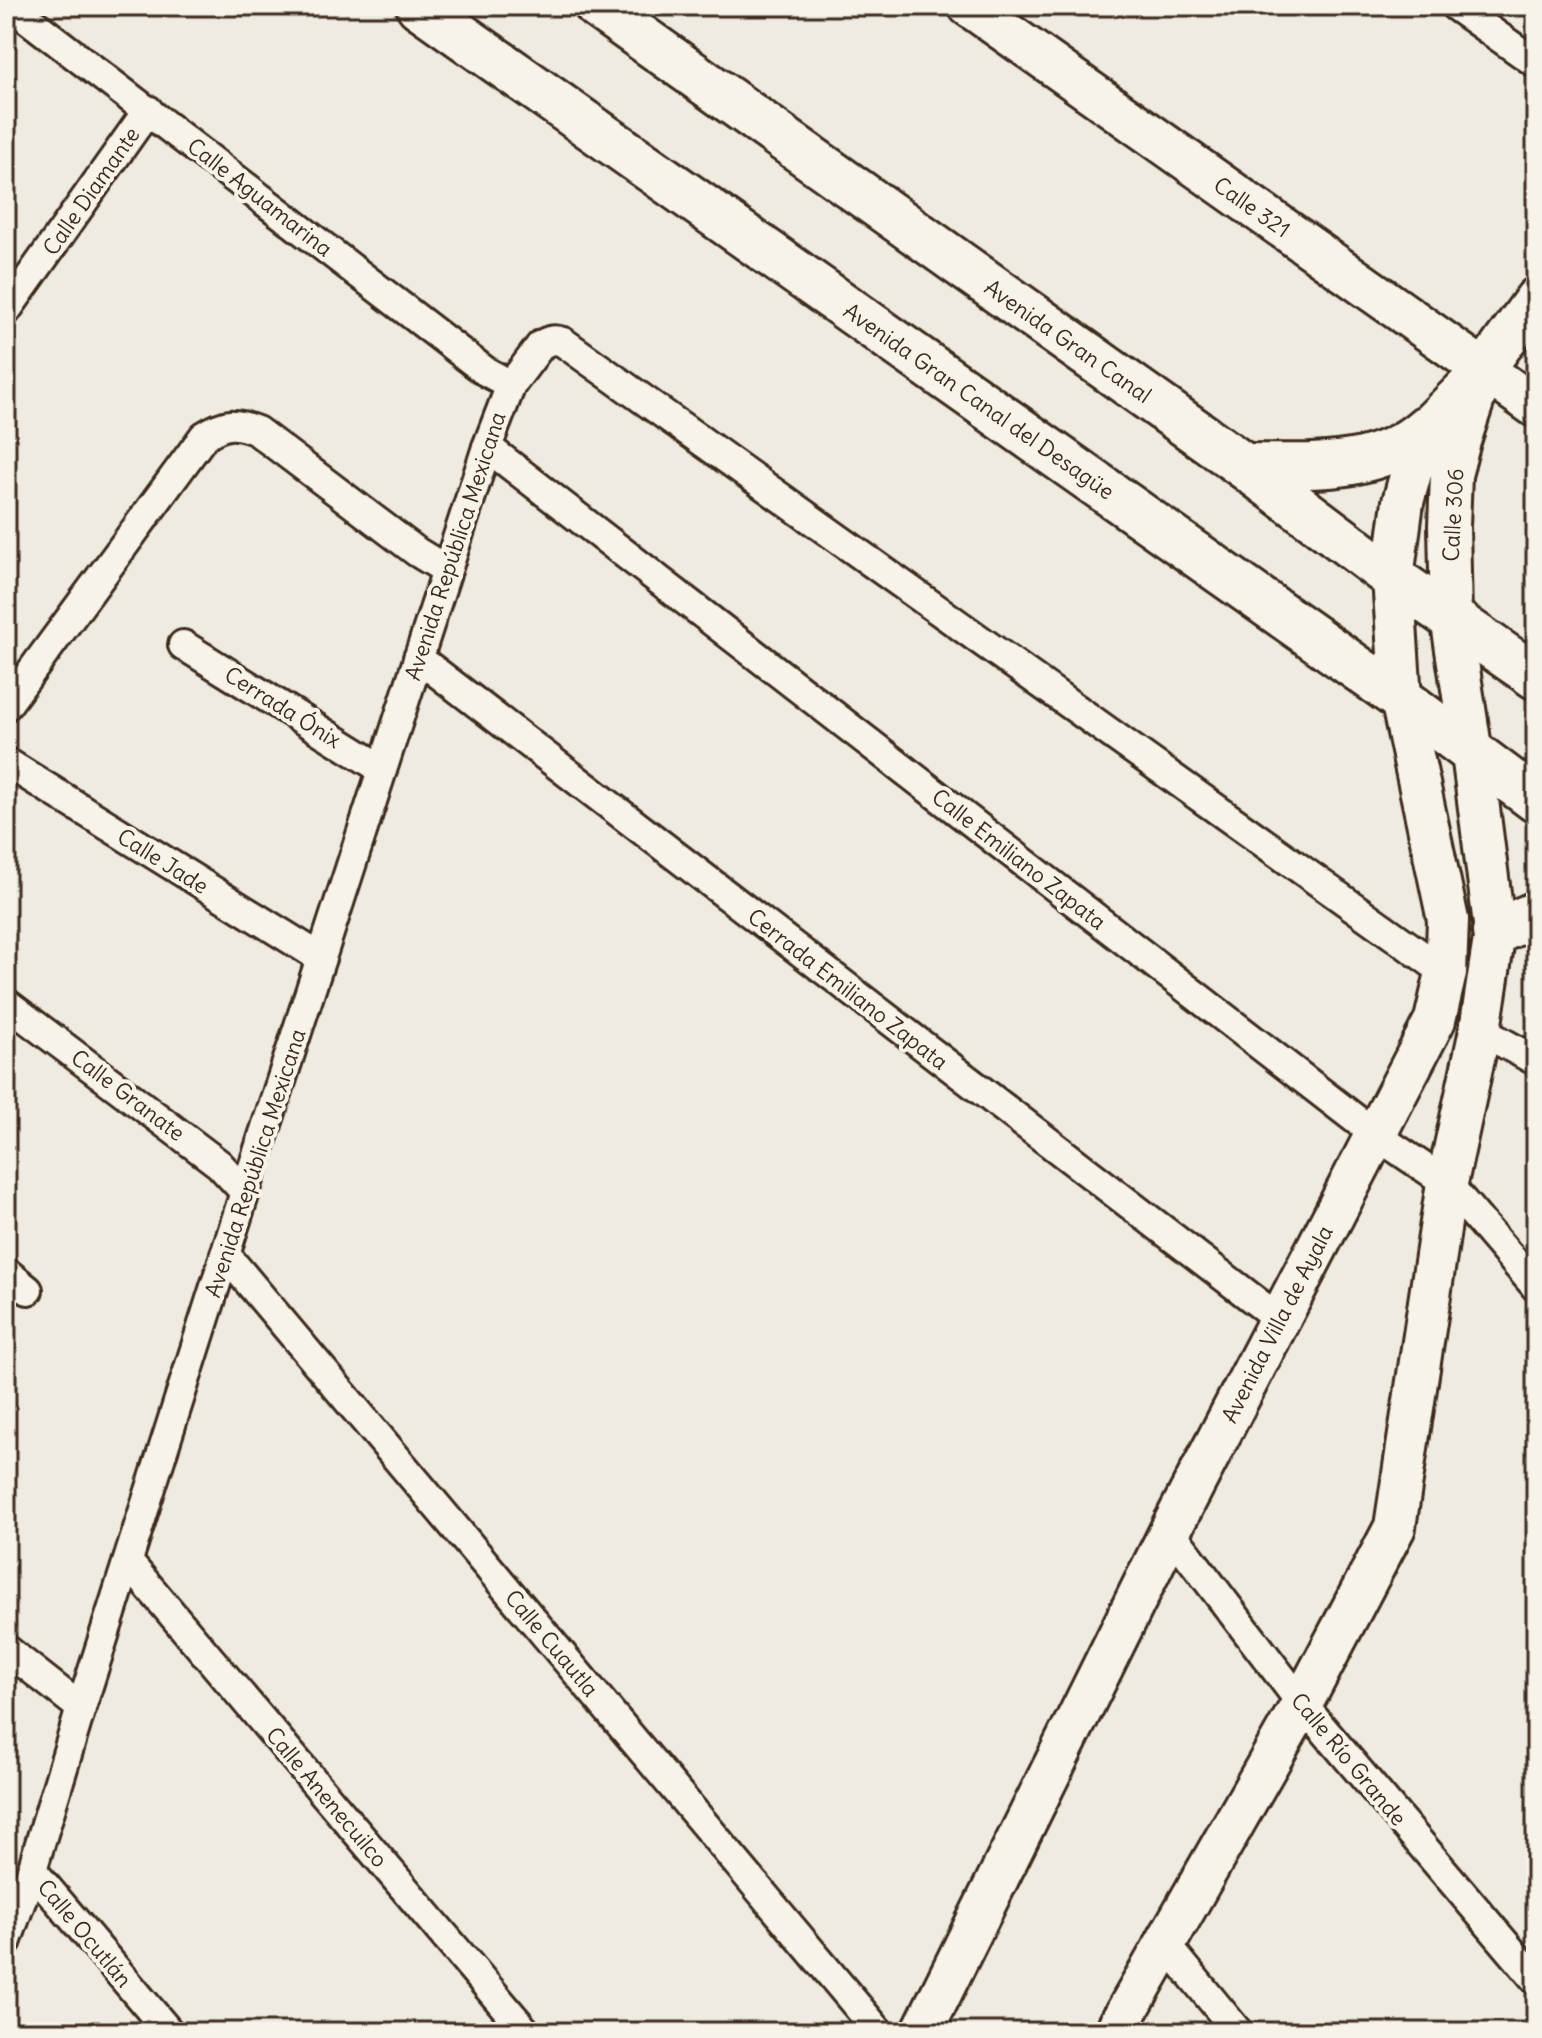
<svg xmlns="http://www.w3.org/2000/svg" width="1542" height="2038" font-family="Delius,sans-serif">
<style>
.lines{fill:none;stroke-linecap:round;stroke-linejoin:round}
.street-casing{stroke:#3b2a1e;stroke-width:34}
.secondary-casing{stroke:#3b2a1e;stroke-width:46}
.primary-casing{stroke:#3b2a1e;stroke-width:50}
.street{stroke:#f7f3e8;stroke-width:28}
.secondary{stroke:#f7f3e8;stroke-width:40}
.primary{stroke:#f7f3e8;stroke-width:44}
.labels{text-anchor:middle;stroke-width:8;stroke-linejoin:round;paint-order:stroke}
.street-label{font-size:22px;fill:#3b2a1e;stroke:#f7f3e8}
</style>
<rect width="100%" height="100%" fill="#efebe0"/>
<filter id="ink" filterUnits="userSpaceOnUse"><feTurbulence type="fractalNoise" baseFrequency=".0125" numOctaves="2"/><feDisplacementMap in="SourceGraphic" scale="16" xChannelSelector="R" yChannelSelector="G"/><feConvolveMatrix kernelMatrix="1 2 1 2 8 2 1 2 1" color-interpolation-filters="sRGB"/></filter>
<g filter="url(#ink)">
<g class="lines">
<defs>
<g id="street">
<polyline points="11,6 485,371 511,385"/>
<polyline points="1455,6 1536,63"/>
<polyline points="6,311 148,110"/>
<polyline points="487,447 1376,1135 1447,1183 1536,1287"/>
<polyline points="183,645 382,769"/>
<polyline points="418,658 1279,1319"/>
<path d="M6,706L204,436C226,422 234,422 257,431L417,552L445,569"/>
<polyline points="6,762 321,958"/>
<polyline points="6,1003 219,1164 245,1192"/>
<polyline points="1480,1030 1536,1061"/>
<polyline points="225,1254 879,2032"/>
<polyline points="6,1272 28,1290"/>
<polyline points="1170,1531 1302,1704 1536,1980"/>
<polyline points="128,1562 526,2032"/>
<polyline points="6,1649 81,1708"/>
<polyline points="32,1870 169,2032"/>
<path d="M6,1943L32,1870L81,1708L245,1192L487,447L511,385L541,345C549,340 554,339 563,342L1446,973"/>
<polyline points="1165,1943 1238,2032"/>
</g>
<g id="secondary">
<polyline points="969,6 1536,407"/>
<polyline points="922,2032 1170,1531 1435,1020 1446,973 1448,920 1401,699 1393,578 1403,502 1415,458 1426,428 1484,370 1536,298"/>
<polyline points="1115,2032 1302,1704 1395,1527 1447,1183 1480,1030 1495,932 1472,754 1451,617 1449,526 1451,475 1460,441 1481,378"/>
</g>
<g id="primary">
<polyline points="419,6 1401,699 1536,800"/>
<polyline points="597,6 1244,466 1393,578 1536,677"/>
<path d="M1244,466C1306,466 1376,473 1426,428"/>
<polyline points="1495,932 1536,914"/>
</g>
</defs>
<!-- street casing -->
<use href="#street" class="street-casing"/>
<!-- secondary casing -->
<use href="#secondary" class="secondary-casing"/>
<!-- primary casing -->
<use href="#primary" class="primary-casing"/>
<!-- street -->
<use href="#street" class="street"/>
<!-- secondary -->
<use href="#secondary" class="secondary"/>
<!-- primary -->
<use href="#primary" class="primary"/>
</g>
</g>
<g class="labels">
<!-- street labels -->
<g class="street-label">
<text transform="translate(91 191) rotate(-55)" y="8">Calle Diamante</text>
<text transform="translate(260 197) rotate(38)" y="8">Calle Aguamarina</text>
<text transform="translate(1252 207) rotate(35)" y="8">Calle 321</text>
<text transform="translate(1068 341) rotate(35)" y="8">Avenida Gran Canal</text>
<text transform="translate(979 401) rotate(35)" y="8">Avenida Gran Canal del Desagüe</text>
<text transform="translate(1453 515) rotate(-87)" y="8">Calle 306</text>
<text transform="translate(455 546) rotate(-72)" y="8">Avenida República Mexicana</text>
<text transform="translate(283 707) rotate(32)" y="8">Cerrada Ónix</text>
<text transform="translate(1019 859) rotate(38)" y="8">Calle Emiliano Zapata</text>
<text transform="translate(163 861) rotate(32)" y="8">Calle Jade</text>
<text transform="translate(848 989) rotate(38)" y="8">Cerrada Emiliano Zapata</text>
<text transform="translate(128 1095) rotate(37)" y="8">Calle Granate</text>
<text transform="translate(255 1163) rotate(-72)" y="8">Avenida República Mexicana</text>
<text transform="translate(1277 1324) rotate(-63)" y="8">Avenida Villa de Ayala</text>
<text transform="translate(552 1643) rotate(50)" y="8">Calle Cuautla</text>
<text transform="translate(1349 1759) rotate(50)" y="8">Calle Río Grande</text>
<text transform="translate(327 1797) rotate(50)" y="8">Calle Anenecuilco</text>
<text transform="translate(85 1933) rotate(50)" y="8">Calle Ocutlán</text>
</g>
</g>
<!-- margin -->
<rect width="1542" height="2038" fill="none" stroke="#f7f3e8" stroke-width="32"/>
<rect x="16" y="16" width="1510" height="2006" fill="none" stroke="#3b2a1e" stroke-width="3" filter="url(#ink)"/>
</svg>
